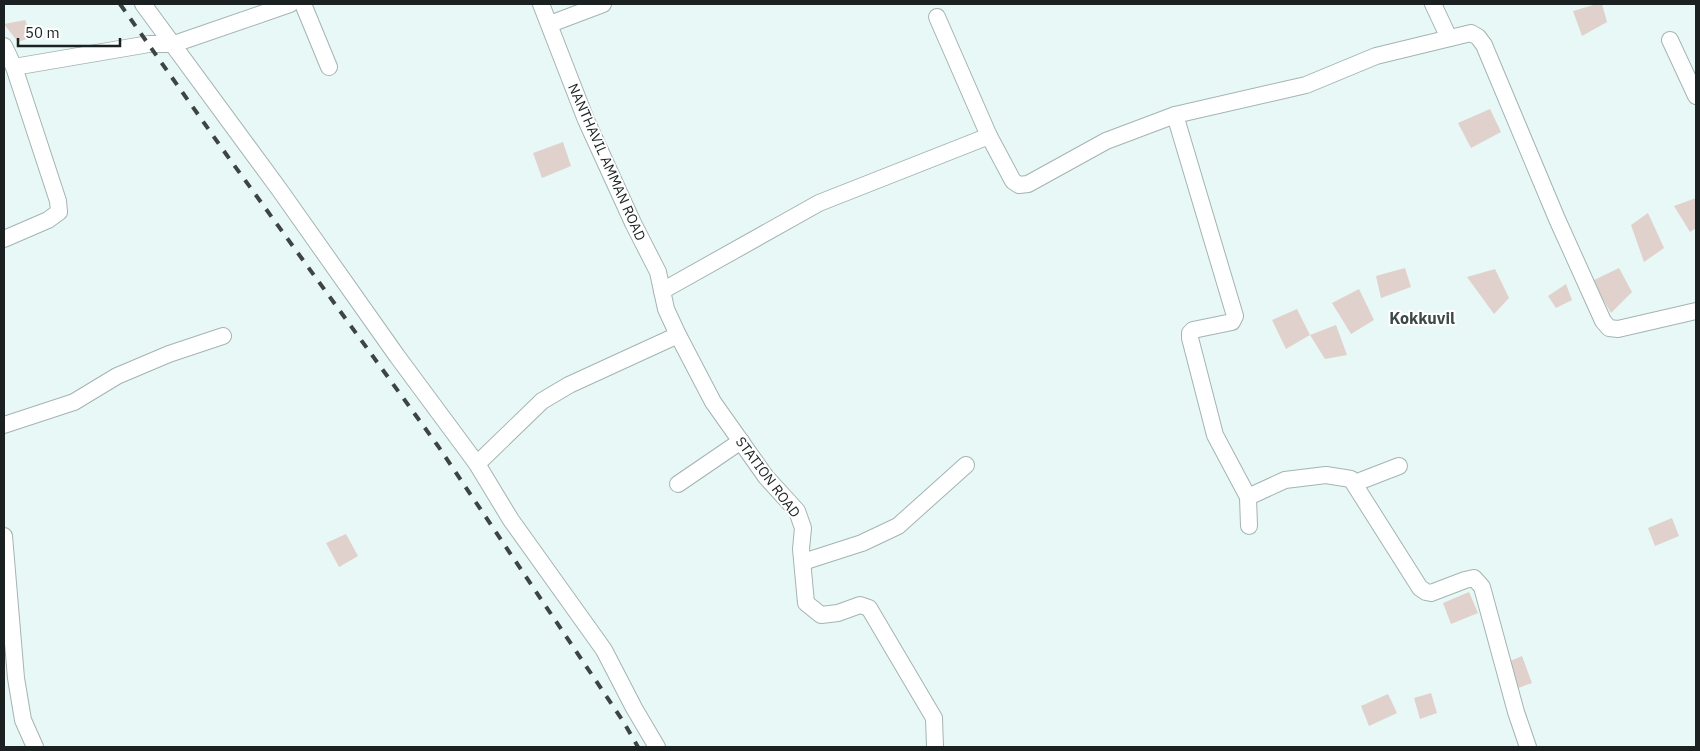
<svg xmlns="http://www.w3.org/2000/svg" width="1700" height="751" font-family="'IBM Plex Sans',sans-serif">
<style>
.building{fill:#e1d1cd}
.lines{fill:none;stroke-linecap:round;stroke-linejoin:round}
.minor-casing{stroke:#a3b4b2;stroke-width:18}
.minor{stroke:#fff;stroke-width:16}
.rail{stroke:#3d4544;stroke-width:4;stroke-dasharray:9 9;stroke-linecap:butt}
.labels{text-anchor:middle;stroke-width:4;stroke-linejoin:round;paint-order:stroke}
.street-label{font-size:14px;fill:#1a2120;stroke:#fff}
.quarter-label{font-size:16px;font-weight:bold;fill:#3b4948;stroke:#fff}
</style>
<rect width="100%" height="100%" fill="#e7f8f6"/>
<!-- building -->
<g class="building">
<polygon points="1597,4 1602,4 1607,22 1582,36 1573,11"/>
<polygon points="25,20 32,37 18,42 4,24"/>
<polygon points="1490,109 1501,132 1471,148 1458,123"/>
<polygon points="563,142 571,166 542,178 533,153"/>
<polygon points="1696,198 1696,228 1690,232 1674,206"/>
<polygon points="1648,213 1664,248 1644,262 1631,225"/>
<polygon points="1405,268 1411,287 1381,298 1376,276"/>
<polygon points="1619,268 1632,292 1611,313 1592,281"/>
<polygon points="1495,269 1509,298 1494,314 1467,277"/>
<polygon points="1566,284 1572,300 1556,308 1548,296"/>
<polygon points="1359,289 1374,320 1351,334 1332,303"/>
<polygon points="1297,309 1310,335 1286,349 1272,320"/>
<polygon points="1336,325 1347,355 1325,359 1310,335"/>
<polygon points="1672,518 1679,536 1655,546 1648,528"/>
<polygon points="346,534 358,556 339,567 326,543"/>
<polygon points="1469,592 1478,613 1451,624 1443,603"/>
<polygon points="1522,656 1532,683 1518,688 1508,662"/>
<polygon points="1431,693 1437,713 1420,719 1414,698"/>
<polygon points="1388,694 1397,713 1369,726 1361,706"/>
</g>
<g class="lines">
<defs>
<g id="minor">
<polyline points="143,4 279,189 397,356 477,464 511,520 604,650 634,708 657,747"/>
<polyline points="303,4 329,67"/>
<polyline points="541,4 586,120 633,223 658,272 666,309 678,335 713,402 766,477 797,511 803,528 801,549 806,603 821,615 838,613 860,605 869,608 934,718 935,747"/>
<polyline points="1433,4 1449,38"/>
<polyline points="937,17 989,136"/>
<polyline points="550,24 603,4"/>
<polyline points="1670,40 1696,96"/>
<polyline points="4,46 14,67 58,201 59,212 48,220 4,239"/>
<polyline points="14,67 149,44 174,44 290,4"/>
<polyline points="1175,115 1235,316 1232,322 1193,330 1190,333 1190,338 1215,435 1248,497 1249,526"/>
<polyline points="662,291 819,203 989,136 1013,181 1019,185 1028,184 1106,141 1175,115 1306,85 1376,56 1471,33 1478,37 1484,45 1557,219 1603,321 1609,328 1618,329 1696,311"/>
<polyline points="4,425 74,402 117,376 169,354 223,336"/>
<polyline points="477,464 542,401 569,385 678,335"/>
<polyline points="1355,483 1399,466"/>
<polyline points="678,484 741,441"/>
<polyline points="1248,497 1285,480 1326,475 1351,479 1420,588 1426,592 1431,593 1465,580 1474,578 1482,587 1516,712 1528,747"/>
<polyline points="4,536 16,678 23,720 35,747"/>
<polyline points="803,562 862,543 898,526 966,465"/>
</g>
</defs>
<!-- minor casing -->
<use href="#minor" class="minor-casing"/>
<!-- minor -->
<use href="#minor" class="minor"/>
<!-- rail -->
<polyline class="rail" points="120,4 226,154 438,446 623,721 638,747"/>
</g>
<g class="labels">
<!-- street labels -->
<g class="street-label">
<text transform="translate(607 162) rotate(66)" y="5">NANTHAVIL AMMAN ROAD</text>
<text transform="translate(768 477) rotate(53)" y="5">STATION ROAD</text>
</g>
<!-- quarter labels -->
<g class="quarter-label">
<text x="1422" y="324">Kokkuvil</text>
</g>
</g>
<!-- border -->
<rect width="1700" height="751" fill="none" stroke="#1a2120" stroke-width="10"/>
<!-- scale -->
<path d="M18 38v8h102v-8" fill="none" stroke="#1a2120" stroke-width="2.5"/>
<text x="25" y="38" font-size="15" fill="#1a2120" stroke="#ffffff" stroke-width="4" paint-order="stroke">50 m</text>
</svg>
